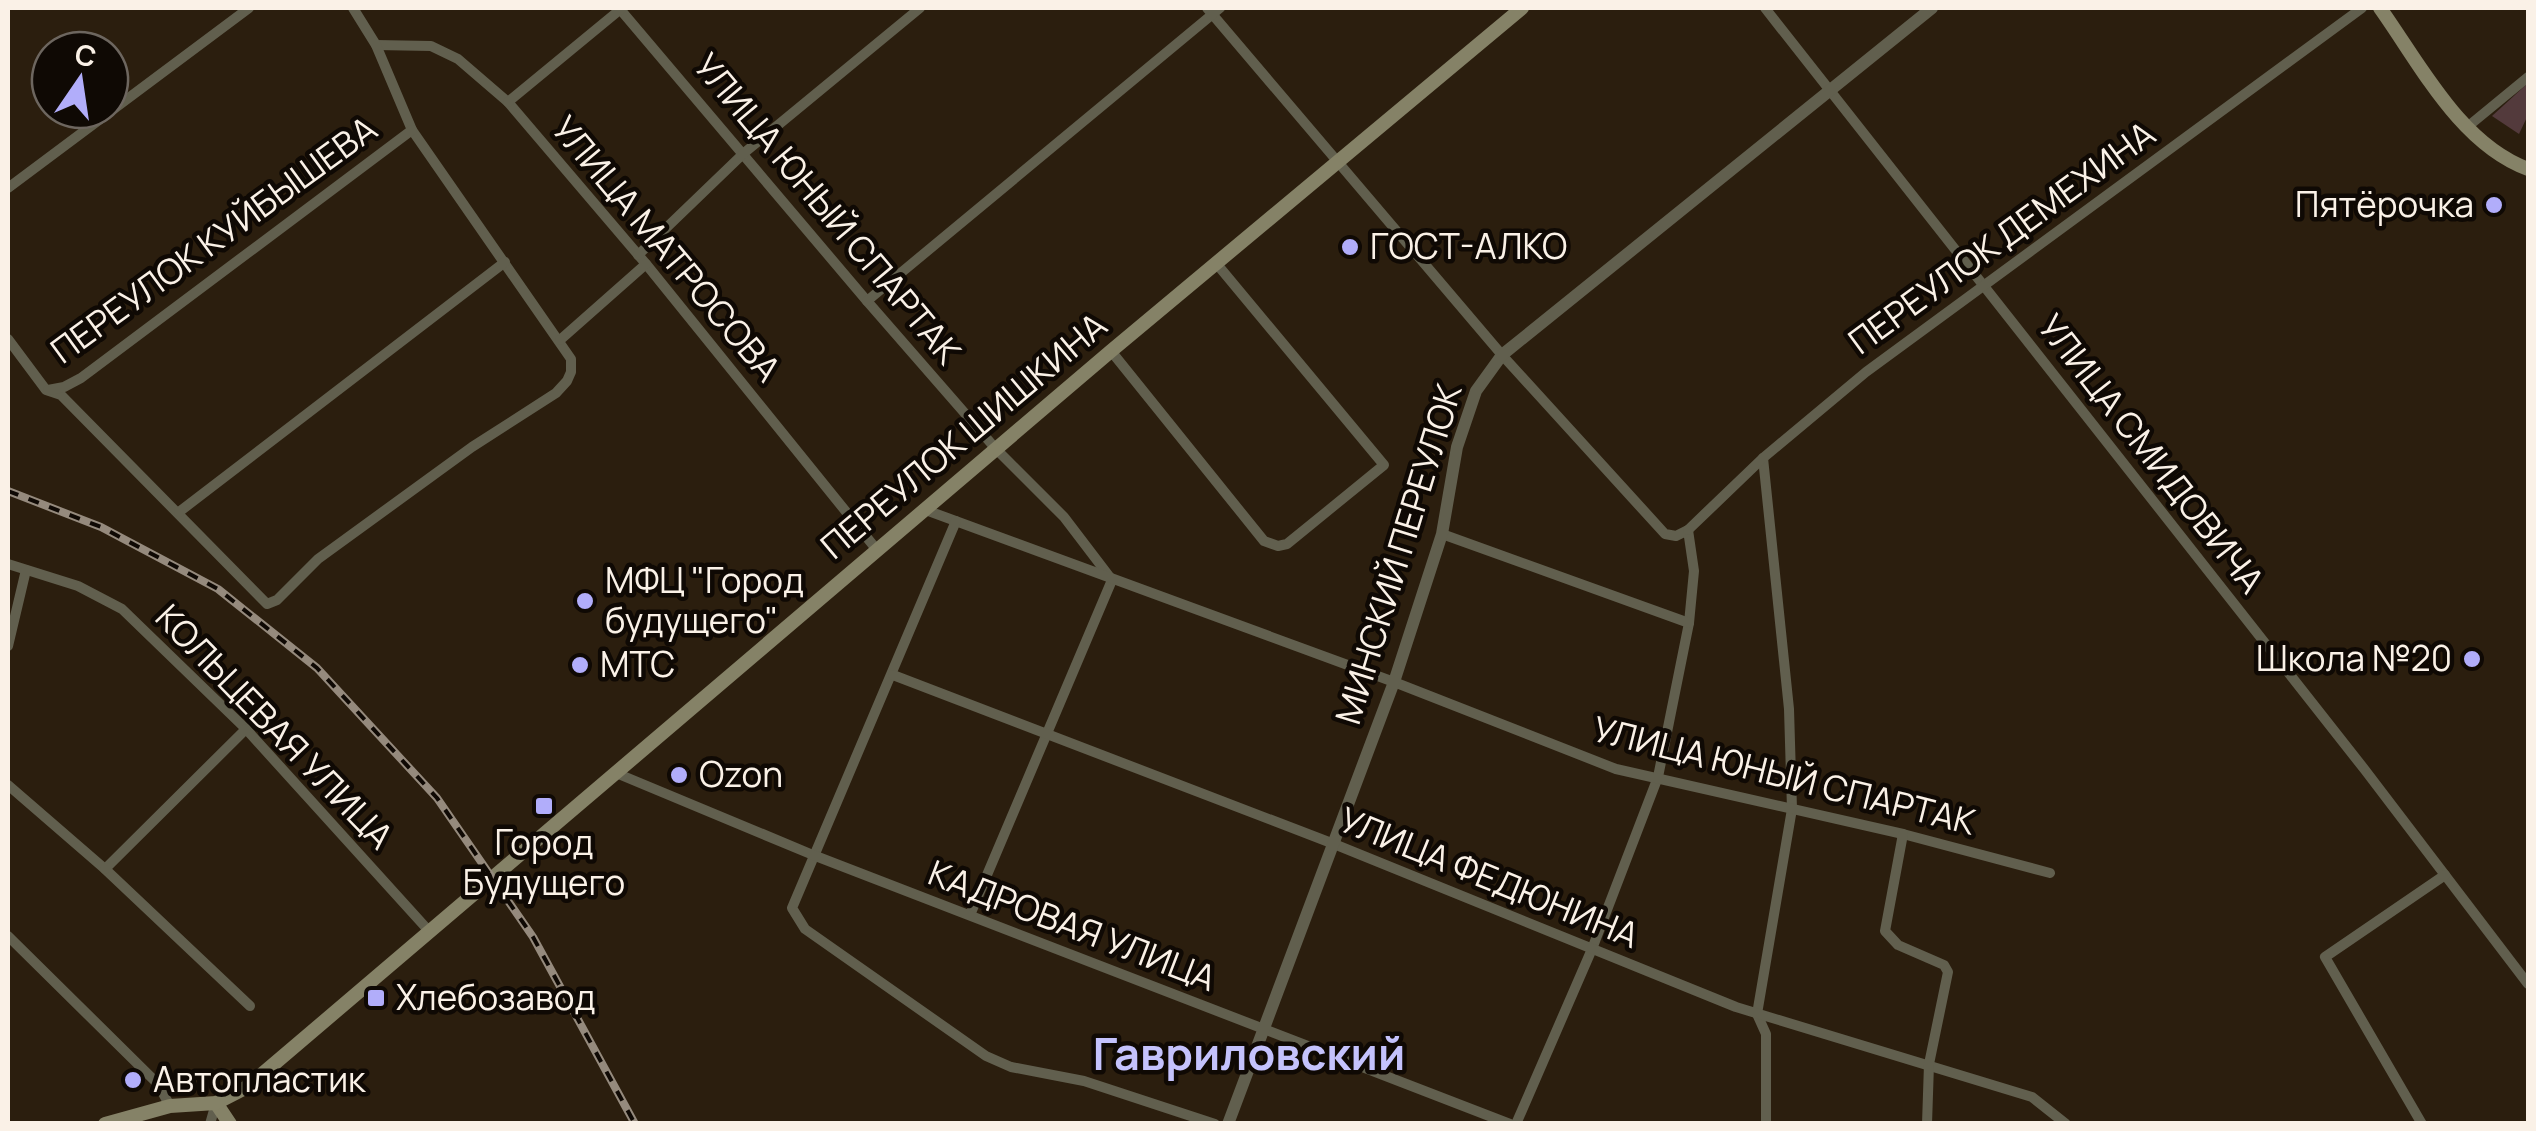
<svg xmlns="http://www.w3.org/2000/svg" width="2536" height="1131" font-family="Manrope,sans-serif">
<style>
.green{fill:#533a3c}
.lines{fill:none;stroke-linecap:round;stroke-linejoin:round}
.minor{stroke:#615f4e;stroke-width:10}
.tertiary{stroke:#615f4e;stroke-width:12}
.secondary{stroke:#858267;stroke-width:14}
.rail-casing{stroke:#958a7d;stroke-width:8}
.rail{stroke:#0f0904;stroke-width:4;stroke-dasharray:11;stroke-linecap:butt}
.poi-dot{fill:#b1adfa;stroke:#0f0904;stroke-width:4}
.labels{text-anchor:middle;stroke-width:9;stroke-linejoin:round;paint-order:stroke}
.poi-label{font-size:35px;fill:#faf1e7;stroke:#0f0904;text-anchor:start}
.street-label{font-size:35px;fill:#faf1e7;stroke:#0f0904}
.district-label{font-size:45px;font-weight:bold;fill:#c4c2fc;stroke:#0f0904}
</style>
<rect width="100%" height="100%" fill="#2b1e0e"/>
<!-- green -->
<polygon class="green" points="2528,83 2528,115 2519,134 2492,116"/>
<g class="lines">
<!-- minor -->
<g class="minor">
<polyline points="619,8 867,301 996,449 1064,517 1112,580 970,915"/>
<polyline points="1207,8 1502,355 1665,534 1676,536 1688,530 1694,571 1689,623 1658,777 1592,949 1516,1124"/>
<polyline points="1765,8 2365,770 2528,984"/>
<polyline points="376,45 431,46 458,59 508,102 646,264 877,550"/>
<polyline points="508,102 622,8"/>
<polyline points="2466,128 2528,77"/>
<polyline points="8,188 249,8"/>
<polyline points="638,255 744,153 920,8"/>
<polyline points="867,301 1220,8"/>
<polyline points="8,339 46,390 61,395 267,604 277,600 318,559 472,447 556,393 567,381 571,372 571,359 412,130 376,45 353,8"/>
<polyline points="560,340 646,264"/>
<polyline points="1111,351 1264,541 1278,546 1287,544 1384,465 1216,263"/>
<polyline points="48,390 64,387 81,378 412,130"/>
<polyline points="1763,458 1789,709 1792,809 1757,1014 1766,1034 1766,1124"/>
<polyline points="923,509 1394,682 1616,769 1903,834 2050,873"/>
<polyline points="179,512 505,262"/>
<polyline points="956,521 792,908 805,929 986,1056 1011,1067 1084,1081 1215,1124"/>
<polyline points="1688,530 1763,458 1866,372 2362,8"/>
<polyline points="1442,534 1689,623"/>
<polyline points="8,564 78,586 122,609 246,729 429,931"/>
<polyline points="8,646 26,570"/>
<polyline points="893,675 1334,844 1736,1007 2032,1097 2066,1124"/>
<polyline points="616,773 813,855 1510,1124"/>
<polyline points="8,785 105,869 250,1006"/>
<polyline points="1903,834 1885,931 1898,945 1944,965 1948,972 1929,1064 1927,1124"/>
<polyline points="105,869 246,729"/>
<polyline points="8,936 158,1084 170,1106"/>
<polyline points="210,1124 216,1103"/>
<polyline points="2422,1124 2325,957 2445,875"/>
</g>
<!-- tertiary -->
<polyline class="tertiary" points="1228,1124 1394,682 1442,534 1457,447 1476,391 1502,355 1932,8"/>
<!-- secondary -->
<g class="secondary">
<path d="M2380,8C2420,64 2460,144 2528,169"/>
<polyline points="216,1103 230,1124"/>
<polyline points="105,1124 170,1106 216,1103 247,1087 1111,351 1522,8"/>
</g>
<defs>
<polyline id="rail" points="8,491 101,527 218,589 317,668 437,798 533,937 635,1124"/>
</defs>
<!-- rail casing -->
<use href="#rail" class="rail-casing"/>
<!-- rail -->
<use href="#rail" class="rail"/>
</g>
<!-- markers -->
<g class="poi-dot">
<circle cx="2494" cy="205" r="10"/>
<circle cx="1350" cy="247" r="10"/>
<circle cx="585" cy="601" r="10"/>
<circle cx="2472" cy="659" r="10"/>
<circle cx="580" cy="665" r="10"/>
<circle cx="679" cy="775" r="10"/>
<rect x="534" y="796" width="20" height="20" rx="5"/>
<rect x="366" y="988" width="20" height="20" rx="5"/>
<circle cx="133" cy="1080" r="10"/>
</g>
<g class="labels">
<!-- poi labels -->
<g class="poi-label">
<text x="2474" y="217" text-anchor="end">Пятёрочка</text>
<text x="1370" y="259">ГОСТ-АЛКО</text>
<text x="605" y="593">МФЦ "Город<tspan x="605" dy="40">будущего"</tspan></text>
<text x="2452" y="671" text-anchor="end">Школа №20</text>
<text x="600" y="677">МТС</text>
<text x="699" y="787">Ozon</text>
<text x="544" y="855" text-anchor="middle">Город<tspan x="544" dy="40">Будущего</tspan></text>
<text x="396" y="1010">Хлебозавод</text>
<text x="153" y="1092">Автопластик</text>
</g>
<!-- street labels -->
<g class="street-label">
<text transform="translate(827 209) rotate(50)" y="12">УЛИЦА ЮНЫЙ СПАРТАК</text>
<text transform="translate(2002 238) rotate(-36)" y="12">ПЕРЕУЛОК ДЕМЕХИНА</text>
<text transform="translate(214 240) rotate(-36)" y="12">ПЕРЕУЛОК КУЙБЫШЕВА</text>
<text transform="translate(666 249) rotate(50)" y="12">УЛИЦА МАТРОСОВА</text>
<text transform="translate(964 436) rotate(-40)" y="12">ПЕРЕУЛОК ШИШКИНА</text>
<text transform="translate(2151 454) rotate(52)" y="12">УЛИЦА СМИДОВИЧА</text>
<text transform="translate(1399 554) rotate(-73)" y="12">МИНСКИЙ ПЕРЕУЛОК</text>
<text transform="translate(274 727) rotate(46)" y="12">КОЛЬЦЕВАЯ УЛИЦА</text>
<text transform="translate(1784 776) rotate(14)" y="12">УЛИЦА ЮНЫЙ СПАРТАК</text>
<text transform="translate(1489 878) rotate(22)" y="12">УЛИЦА ФЕДЮНИНА</text>
<text transform="translate(1072 926) rotate(21)" y="12">КАДРОВАЯ УЛИЦА</text>
</g>
<!-- district labels -->
<g class="district-label">
<text x="1249" y="1070">Гавриловский</text>
</g>
</g>
<!-- border -->
<rect width="2536" height="1131" fill="none" stroke="#faf1e7" stroke-width="20"/>
<!-- north arrow -->
<g transform="translate(80 80) rotate(13)"><circle r="48" fill="#0f0904" stroke="#6d665f" stroke-width="2.5"/>
<path d="M0-8L18 38L0 25L-18 38Z" fill="#b1adfa"/>
<text y="-15" font-size="28" font-weight="bold" text-anchor="middle" fill="#faf1e7">С</text>
</g>
</svg>
